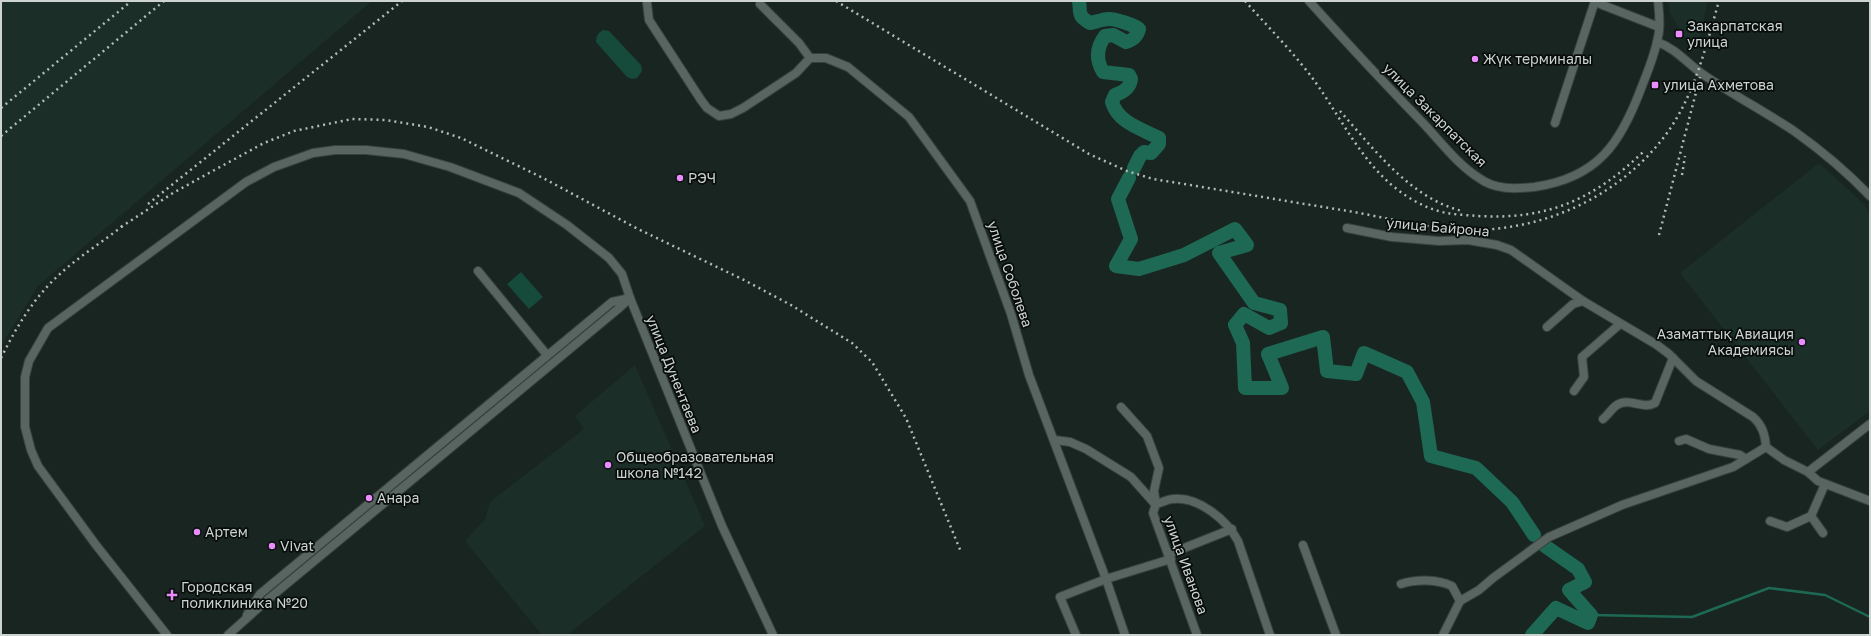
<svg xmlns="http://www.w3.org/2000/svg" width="1871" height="636" font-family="'Golos Text',sans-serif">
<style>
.built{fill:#1b2e27}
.green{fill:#164a3b}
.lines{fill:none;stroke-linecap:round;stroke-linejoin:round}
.stream{stroke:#1d6953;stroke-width:2.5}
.river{stroke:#1d6953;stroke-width:14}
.minor-casing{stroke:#38413d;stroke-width:10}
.minor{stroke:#586560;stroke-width:8}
.rail{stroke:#b3bbb8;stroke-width:2.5;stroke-dasharray:2 4;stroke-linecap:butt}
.poi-dot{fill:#e98dfe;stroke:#080d0b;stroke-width:1.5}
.labels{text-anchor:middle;stroke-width:3.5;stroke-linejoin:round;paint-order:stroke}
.poi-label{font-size:14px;fill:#ccd3d0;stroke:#080d0b;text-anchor:start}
.street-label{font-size:14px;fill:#ccd3d0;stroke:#080d0b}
</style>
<rect width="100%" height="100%" fill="#192521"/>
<!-- built -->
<g class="built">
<polygon points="1,1 372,1 38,286 1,346"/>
<polygon points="1668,1 1708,1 1697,48 1693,51 1670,13"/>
<polygon points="1819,163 1863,203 1870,213 1870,411 1818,450 1680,273"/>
<polygon points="635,365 705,526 567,635 542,635 465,541 485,519 490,502 584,429 575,416"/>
</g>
<!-- green -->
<g class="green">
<path d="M603,30L609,31L641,65L642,71L637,78L632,79L627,77L596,42C596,36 598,33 603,30Z"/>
<polygon points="521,272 543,297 529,309 507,284"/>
</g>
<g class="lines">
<!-- stream -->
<polyline class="stream" points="1591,615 1692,617 1769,588 1825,595 1870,617"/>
<!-- river -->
<g class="river">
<path d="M1079,1C1081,14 1077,15 1090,23C1096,22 1103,19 1109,19C1116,19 1134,25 1139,29C1137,37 1133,40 1126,42L1113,35L1105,36C1096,48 1096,60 1103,72L1129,75L1131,79C1130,88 1124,92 1115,95L1112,102C1118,123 1142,129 1159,138V144L1151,153L1144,152L1140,156L1134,168"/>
<polyline points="1129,178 1118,199 1131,239 1116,266 1139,269 1184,255 1235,229 1247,245 1219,253 1254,303 1280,310 1281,323 1269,328 1244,314 1235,325 1243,343 1245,388 1282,388 1268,354 1323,337 1327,371 1356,374 1364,353 1407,372 1423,402 1431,456 1476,468 1512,502 1534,535"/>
<polyline points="1532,635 1556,608 1588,623 1591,615 1569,590 1585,582 1578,569 1545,546"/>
</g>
<defs>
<g id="minor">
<path d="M1309,1C1346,42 1384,83 1423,123C1440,141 1457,164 1479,178C1495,190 1515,189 1534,187C1598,178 1621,143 1642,86C1648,71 1655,54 1658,37C1661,26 1659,12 1658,1"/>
<polyline points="1595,2 1659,27"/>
<polyline points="647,3 649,20 701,100 707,108 719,116 731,114 743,108 796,73 810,58"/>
<polyline points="760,4 799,43 810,58 826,58 848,67 909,117 970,201 1011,314 1029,375 1106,579 1125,635"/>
<path d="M1657,42C1675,48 1686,62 1701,73C1731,94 1764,111 1794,131C1822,151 1847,172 1870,196"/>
<polyline points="1555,123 1595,1"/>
<path d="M1347,228L1392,237L1439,241L1468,240L1497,245L1511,250L1583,301L1657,345L1669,354L1696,381L1753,417C1762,425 1765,434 1766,447L1784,460L1808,472L1818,481L1870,501"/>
<polyline points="478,271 547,355"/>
<polyline points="1547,327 1573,304 1583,301"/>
<polyline points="1574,391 1584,377 1582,357 1620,324"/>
<polyline points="1121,407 1147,436 1159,468 1154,491 1156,504 1153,513 1197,635"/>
<path d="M1603,419C1608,415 1612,408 1617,405C1630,397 1642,410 1655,403L1673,358"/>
<polyline points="1055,440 1070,442 1086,449 1131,477 1155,504"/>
<polyline points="1679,441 1686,439 1709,449 1740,455 1746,459"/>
<polyline points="1808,472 1870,424"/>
<path d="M1156,504C1161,503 1168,499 1173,499C1198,496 1227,520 1238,541L1270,635"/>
<polyline points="1811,516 1823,533"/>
<polyline points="1770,521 1787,527 1811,516 1825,484"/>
<polyline points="1303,545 1336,635"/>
<polyline points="1169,554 1232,529"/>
<path d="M1401,584C1416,579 1437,579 1452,586L1460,601L1443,635"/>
<polyline points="1460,601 1479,590 1493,578 1549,537 1622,505 1733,467 1766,447"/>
<polyline points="247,615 260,594 612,302 630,298"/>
<polyline points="167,635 96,545 38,466 31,450 25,427 25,377 29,361 48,328 246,182 274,167 313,153 335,150 366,150 404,154 450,167 519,193 567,225 609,258 622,274 630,298 722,526 773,635"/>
<polyline points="228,635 266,601 618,309 630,298"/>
<polyline points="1076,635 1060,597 1106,579 1171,559"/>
</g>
</defs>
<!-- minor casing -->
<use href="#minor" class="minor-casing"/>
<!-- minor -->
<use href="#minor" class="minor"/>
<!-- rail -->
<g class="rail">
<path d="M836,1L1089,154L1127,171L1153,179C1216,189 1279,200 1342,210C1386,217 1434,231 1479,230C1553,227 1623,193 1667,133C1695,94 1706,46 1719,1"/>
<path d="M1245,1C1268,27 1296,55 1316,83C1338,114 1356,150 1383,177C1400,194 1424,209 1447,213C1457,215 1468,215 1478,216C1547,220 1593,200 1643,152"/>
<polyline points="1,108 129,3"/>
<path d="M1340,111C1374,149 1410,198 1462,211"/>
<polyline points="1,136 164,1"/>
<polyline points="1682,175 1685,156"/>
<polyline points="148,204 402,1"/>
<polyline points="121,227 173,193 209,173 264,143 294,131 352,119 386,120 428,127 461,138 543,178 638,229 744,280 791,305 852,343 872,362 906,418 961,552"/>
<polyline points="1659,235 1700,77"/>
<path d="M1,358C17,326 34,297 61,273C81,255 104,241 125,224"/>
</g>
</g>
<!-- markers -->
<g class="poi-dot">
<rect x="1675" y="30" width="8" height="8" rx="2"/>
<circle cx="1475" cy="59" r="4"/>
<rect x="1651" y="81" width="8" height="8" rx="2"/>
<circle cx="680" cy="178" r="4"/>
<circle cx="1802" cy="342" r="4"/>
<circle cx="608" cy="465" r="4"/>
<circle cx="369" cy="498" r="4"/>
<circle cx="197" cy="532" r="4"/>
<circle cx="272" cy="546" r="4"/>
<path d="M170 589h4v4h4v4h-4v4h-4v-4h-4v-4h4z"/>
</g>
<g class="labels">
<!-- poi labels -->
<g class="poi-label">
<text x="1687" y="31">Закарпатская<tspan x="1687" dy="16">улица</tspan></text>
<text x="1483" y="64">Жүк терминалы</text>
<text x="1663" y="90">улица Ахметова</text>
<text x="688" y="183">РЭЧ</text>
<text x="1794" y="339" text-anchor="end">Азаматтық Авиация<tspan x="1794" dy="16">Академиясы</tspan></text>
<text x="616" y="462">Общеобразовательная<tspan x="616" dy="16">школа №142</tspan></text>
<text x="377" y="503">Анара</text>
<text x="205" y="537">Артем</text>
<text x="280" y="551">Vivat</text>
<text x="181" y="592">Городская<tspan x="181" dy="16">поликлиника №20</tspan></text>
</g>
<!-- street labels -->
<g class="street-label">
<text transform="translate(1435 115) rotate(45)" y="5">улица Закарпатская</text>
<text transform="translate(1438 227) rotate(5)" y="5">улица Байрона</text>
<text transform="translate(1010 274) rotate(71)" y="5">улица Соболева</text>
<text transform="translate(674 374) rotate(68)" y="5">улица Дунентаева</text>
<text transform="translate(1186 565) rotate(70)" y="5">улица Иванова</text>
</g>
</g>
<!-- border -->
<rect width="1871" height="636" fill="none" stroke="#ccd3d0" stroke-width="4"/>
</svg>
